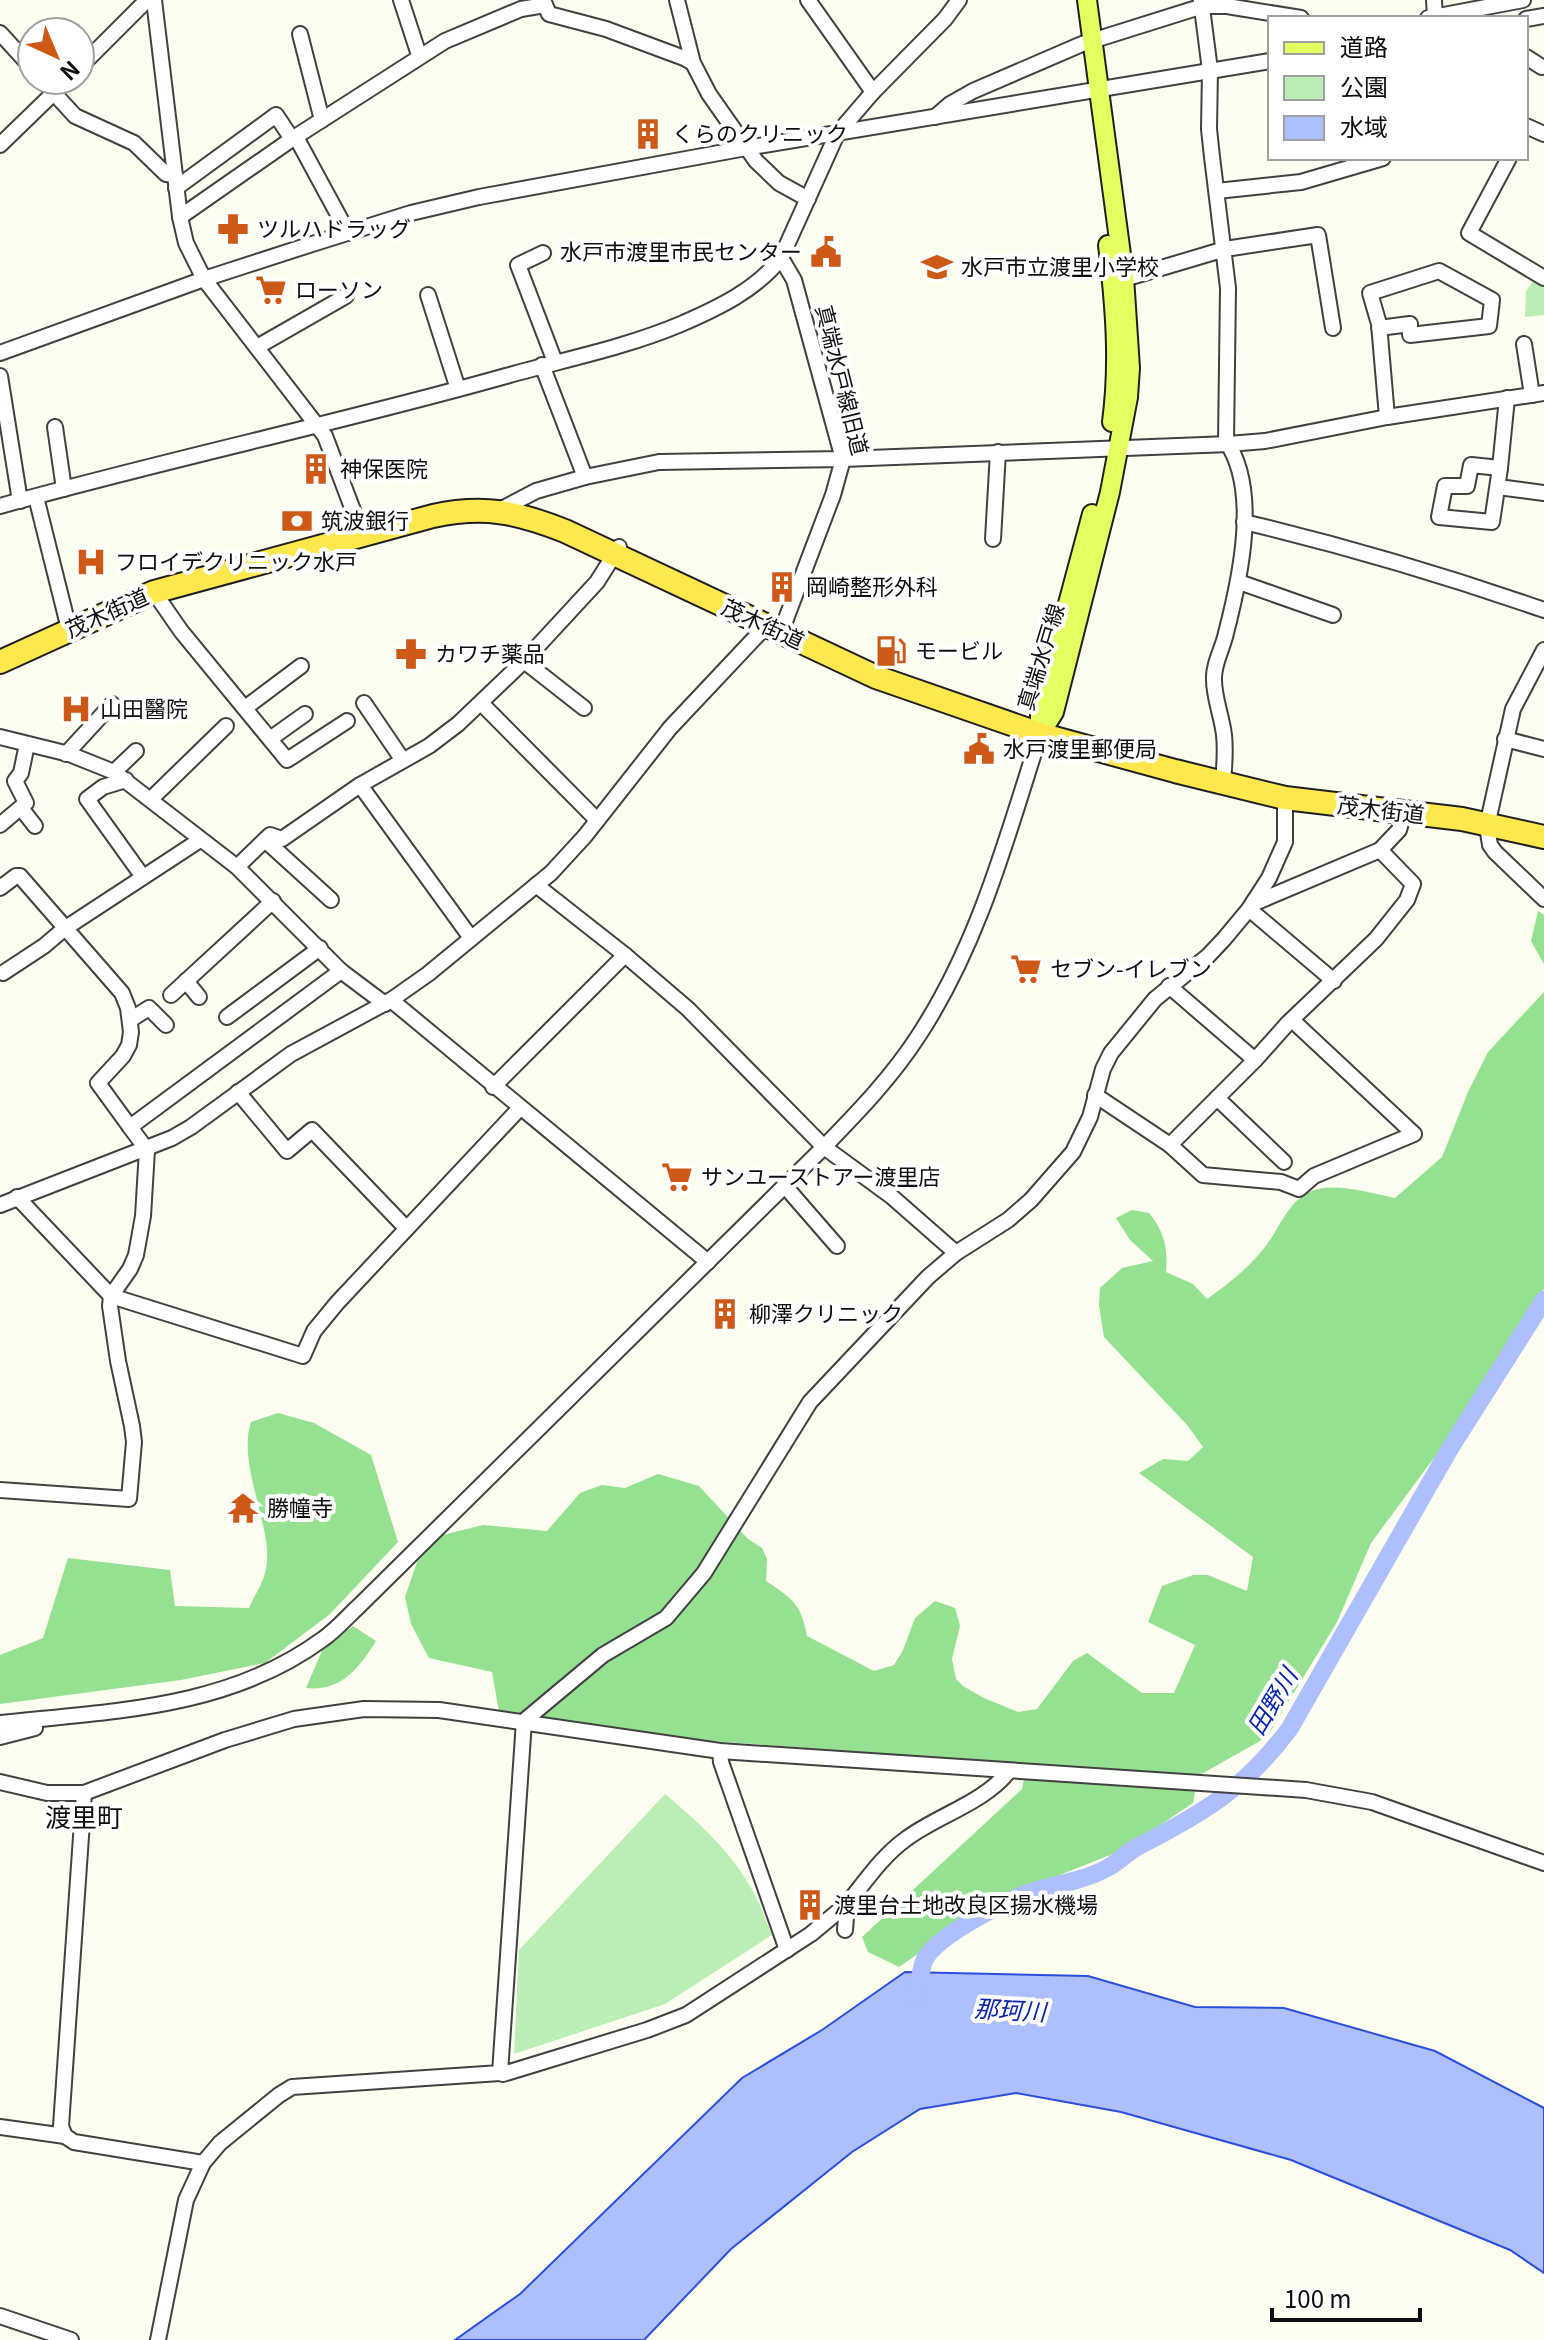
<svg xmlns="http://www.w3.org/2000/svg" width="1544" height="2340" font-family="Georgia,'Noto Sans JP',serif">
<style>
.green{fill:#bbeeb4}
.forest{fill:#95e191}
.water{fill:#aebffd;stroke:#2c4edc;stroke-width:2}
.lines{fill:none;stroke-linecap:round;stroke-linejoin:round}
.river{stroke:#aebffd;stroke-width:18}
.minor-casing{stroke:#414141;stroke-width:18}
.major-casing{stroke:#1f1f1f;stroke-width:22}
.highway-casing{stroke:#1f1f1f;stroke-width:26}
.minor{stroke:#fff;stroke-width:14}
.major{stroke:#e5ff60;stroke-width:18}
.highway{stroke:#ffe74e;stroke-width:22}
.labels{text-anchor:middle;stroke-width:8;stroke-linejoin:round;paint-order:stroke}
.poi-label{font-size:22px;fill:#0e0e0e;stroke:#fff;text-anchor:start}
.street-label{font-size:22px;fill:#0e0e0e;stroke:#fff}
.water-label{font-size:24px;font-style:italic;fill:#0923af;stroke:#fff}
.quarter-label{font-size:26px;fill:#0e0e0e;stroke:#fff}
</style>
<rect width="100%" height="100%" fill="#fcfff0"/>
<!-- green -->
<g class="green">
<polygon points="1536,278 1544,283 1544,315 1525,317 1526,291"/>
<path d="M665,1794C697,1821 730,1850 751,1888C760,1902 765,1919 772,1935L665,2004L514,2054L519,1950Z"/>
</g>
<!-- forest -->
<g class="forest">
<polygon points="1538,911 1544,915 1544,964 1531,941"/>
<path d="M1544,992V1289L1442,1447L1371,1543L1337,1622L1267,1737L1198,1776L1193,1803L1123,1850L994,1901L899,1967L868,1952L862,1937L1022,1789L1027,1764L697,1740L499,1711L492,1672L429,1658L411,1624L405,1597L417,1562L443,1535L483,1525L547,1531L580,1493L602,1485L625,1488L658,1474L699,1486L748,1539L762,1548L767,1559L766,1581C793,1599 801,1604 807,1636L874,1671L894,1665L903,1650L915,1618L935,1601L955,1608L960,1626L952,1659L956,1679L963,1686L984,1698L1018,1712L1037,1709L1073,1661L1087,1653L1142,1693H1174L1195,1645L1148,1622L1162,1586L1193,1575H1208L1247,1591L1253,1557L1139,1473L1163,1459L1188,1461L1203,1447L1188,1426L1104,1337L1099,1305L1100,1288L1122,1268L1153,1261L1130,1240L1116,1218L1132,1210L1149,1213C1165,1233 1168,1248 1166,1272L1193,1284L1207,1299C1230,1283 1254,1264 1270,1240C1281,1224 1290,1201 1309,1192C1332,1181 1371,1193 1395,1198L1442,1157L1468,1092L1488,1052Z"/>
<path d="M278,1413L314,1423L371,1455L398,1542L330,1614L265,1663L181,1680L0,1704V1655L43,1638L68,1558L170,1570L175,1606L249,1608C254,1596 262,1585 265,1573C277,1534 236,1467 251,1422Z"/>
<path d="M353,1626L376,1641C359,1668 341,1692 306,1688L324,1646Z"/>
</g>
<!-- water -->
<polygon class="water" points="905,1972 1088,1976 1195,2007 1284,2008 1435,2051 1544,2108 1544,2273 1510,2250 1291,2160 1121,2112 1016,2093 920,2109 852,2152 731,2249 644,2340 455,2340 520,2294 742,2078 822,2030"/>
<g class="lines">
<!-- river -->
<path class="river" d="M917,1997C919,1985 920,1972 924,1961C934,1937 1007,1900 1031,1892C1056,1884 1084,1881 1107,1868C1118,1863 1126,1853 1137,1847C1202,1814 1246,1788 1290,1728L1449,1450L1544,1300"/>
<defs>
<g id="minor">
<polyline points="154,0 180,217 186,243 204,279 325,436 362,534"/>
<polyline points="401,0 419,55"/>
<polyline points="543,0 549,14 606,29 684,58 693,63"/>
<polyline points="677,0 693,63 709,94 756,161 779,183 808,199"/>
<polyline points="808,0 873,92"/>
<path d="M1201,0L1210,70L1209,129L1212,157L1228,288L1226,441C1260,490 1240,579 1226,633C1223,648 1213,664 1214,680C1214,698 1222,717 1224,735C1226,752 1224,767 1223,784"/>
<polyline points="1434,0 1435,17"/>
<polyline points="1428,18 1523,0"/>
<polyline points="1526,19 1544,16"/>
<polyline points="0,33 32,68"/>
<polyline points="300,34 322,120"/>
<polyline points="1526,57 1542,67"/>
<polyline points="80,67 147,0"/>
<polyline points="42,80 75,116 134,143 166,174 175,175"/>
<polyline points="935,117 950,104 973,91 1082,44 1203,6 1227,6 1301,18"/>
<polyline points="1526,126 1544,134"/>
<polyline points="296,137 348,233"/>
<polyline points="0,145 67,80"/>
<polyline points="1509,158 1469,233 1544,278"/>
<polyline points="176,188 276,115 292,139 445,41 521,9 545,5"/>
<polyline points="1217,191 1301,182 1383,158"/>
<polyline points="180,217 292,139"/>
<polyline points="543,253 518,265 555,362"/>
<polyline points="781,258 794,280 843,459 833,495 781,632"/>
<polyline points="1124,279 1225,249 1318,235 1333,328"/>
<polyline points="428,295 458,389"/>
<polyline points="1379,328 1410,324 1410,335 1489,326 1492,300 1439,271 1370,293 1379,324 1387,417"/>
<polyline points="1524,344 1532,395"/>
<polyline points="257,347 346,296"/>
<polyline points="0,353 204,279 309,245 411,213 479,197 746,148 1270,61"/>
<polyline points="542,365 585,477"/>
<polyline points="0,376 20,501"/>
<polyline points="55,427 64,489"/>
<polygon points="1471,465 1500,468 1492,522 1439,517 1445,486 1467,486"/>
<polyline points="1500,468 1507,398"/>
<polyline points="1498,487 1544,493"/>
<polyline points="36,497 69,629"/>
<path d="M0,506C168,459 339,423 506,376C563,360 627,347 681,324C718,308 756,290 781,258L837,134L873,92L945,19L959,0"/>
<polyline points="498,511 536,491 585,477 659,462 843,459 1229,444 1265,441 1387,417 1544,393"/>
<path d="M1244,522C1345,546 1446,576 1544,610"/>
<polyline points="993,539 998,452"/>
<polyline points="1239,582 1333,615"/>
<polyline points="154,592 181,631 287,760 347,721"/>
<polyline points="1544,650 1513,709 1487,826 1490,845 1495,852 1544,899"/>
<polyline points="524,661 584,708"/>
<polyline points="364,703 402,759"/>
<polyline points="481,703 597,820"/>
<polyline points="245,708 301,666"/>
<polyline points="0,737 69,754 114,772 237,867 341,971 385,1004"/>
<polyline points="270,739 305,714"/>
<polyline points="1505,739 1544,749"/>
<polyline points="66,754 112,704"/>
<polyline points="114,772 136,751"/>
<polyline points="126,780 103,787 87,799 143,877"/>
<polyline points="360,785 471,938"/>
<polyline points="151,799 226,726"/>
<polyline points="21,808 35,826"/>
<polyline points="0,825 26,803 15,781 21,773 27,744"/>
<polyline points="265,840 331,900"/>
<polyline points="237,867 270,835 282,839 360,785 429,746 458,724 524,661 597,582 619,547"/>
<polyline points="536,885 625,955 688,1009 824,1147 891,1196 956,1253"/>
<polyline points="0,888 16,876 20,876 122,993 128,1008 131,1032 129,1045 123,1056 98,1083 130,1127"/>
<polyline points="1254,901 1257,902 1380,850 1399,830 1404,812"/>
<polyline points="1249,909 1334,981"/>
<polyline points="3,973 44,946 64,929 200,840"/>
<polyline points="186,981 199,997"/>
<polyline points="1169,986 1255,1060"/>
<polyline points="171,995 273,901"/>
<polyline points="391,1000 708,1262"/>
<polyline points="227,1017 320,948"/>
<polyline points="130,1020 149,1008 166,1025"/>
<polyline points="493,1087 625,955"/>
<polyline points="238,1092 287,1151 312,1130 406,1228"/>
<polyline points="1095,1095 1170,1145 1255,1060 1288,1023 1376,939 1407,900 1413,884 1380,850"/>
<polyline points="1217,1098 1284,1162"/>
<polyline points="1170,1145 1203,1175 1281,1182 1299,1189 1314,1176 1414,1134 1292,1020"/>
<polyline points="784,1185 837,1246"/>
<polyline points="17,1197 111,1296 303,1356 314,1331 337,1303 519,1109"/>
<polyline points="0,1205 172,1138 191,1127 291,1054 391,1000 428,974 551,873 585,836 670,728 767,625"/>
<polyline points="0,1490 129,1499 134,1442 132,1426 118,1361 110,1306 111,1296 130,1269 136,1255 143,1216 147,1150 130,1127 341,971"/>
<path d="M0,1723C112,1711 228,1709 323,1639C336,1630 347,1617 359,1606L824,1147C858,1112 892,1077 919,1035C979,943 1007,837 1040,734"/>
<polyline points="0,1737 35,1728"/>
<polyline points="720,1751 721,1762 787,1950"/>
<polyline points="0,1782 47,1793 84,1793 225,1740 294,1719 364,1709 439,1710 720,1751 1306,1790 1372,1802 1544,1863"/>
<polyline points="84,1793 61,2126 65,2136 74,2142 203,2163"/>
<path d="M847,1904C865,1882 882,1856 906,1839C938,1815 984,1803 1009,1771"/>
<polyline points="500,2073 503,2074 647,2030 686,2015 811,1934 847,1904 845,1930"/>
<polyline points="0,2127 65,2136"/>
<polyline points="0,2316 71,2340"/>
<polyline points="158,2340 186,2200 203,2163 220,2143 279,2095 292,2087 500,2073 524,1721 603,1655 666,1618 704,1573 810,1402 928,1277 956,1253 1008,1220 1031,1200 1073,1152 1090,1117 1103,1069 1111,1053 1155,999 1208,956 1224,939 1249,909 1269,878 1285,842 1285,798"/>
</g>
<g id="major">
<path d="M1108,245C1115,305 1120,362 1112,422"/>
<polyline points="1040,733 1040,708 1092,514"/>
<polyline points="1040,734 1054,712 1110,492 1128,397 1130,368 1124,277 1087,0"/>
</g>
<path id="highway" d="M0,662L154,592L433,516C484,505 517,512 565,531L876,677L1040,734L1175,771L1285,798L1462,819L1544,837"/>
</defs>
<!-- minor casing -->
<use href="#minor" class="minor-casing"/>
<!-- major casing -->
<use href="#major" class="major-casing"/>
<!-- highway casing -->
<use href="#highway" class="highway-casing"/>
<!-- minor -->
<use href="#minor" class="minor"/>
<!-- major -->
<use href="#major" class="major"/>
<!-- highway -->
<use href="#highway" class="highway"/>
</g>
<!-- icons -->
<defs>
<symbol id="building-bare" viewBox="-9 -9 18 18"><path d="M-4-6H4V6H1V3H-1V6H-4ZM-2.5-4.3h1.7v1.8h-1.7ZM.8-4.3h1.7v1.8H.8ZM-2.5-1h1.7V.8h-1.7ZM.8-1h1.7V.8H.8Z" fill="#ce5916" stroke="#fff" stroke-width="2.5" paint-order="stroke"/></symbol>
<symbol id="pharmacy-bare" viewBox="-9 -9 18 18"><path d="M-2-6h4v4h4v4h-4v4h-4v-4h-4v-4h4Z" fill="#ce5916" stroke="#fff" stroke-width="2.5" paint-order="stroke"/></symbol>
<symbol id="civic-bare" viewBox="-9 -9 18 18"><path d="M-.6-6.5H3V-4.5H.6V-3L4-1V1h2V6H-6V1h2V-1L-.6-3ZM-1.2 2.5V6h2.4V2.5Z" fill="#ce5916" stroke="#fff" stroke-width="2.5" paint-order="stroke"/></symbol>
<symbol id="school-bare" viewBox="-9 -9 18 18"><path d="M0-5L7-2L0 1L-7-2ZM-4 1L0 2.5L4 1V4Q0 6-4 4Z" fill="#ce5916" stroke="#fff" stroke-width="2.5" paint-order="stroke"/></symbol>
<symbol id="supermarket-bare" viewBox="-9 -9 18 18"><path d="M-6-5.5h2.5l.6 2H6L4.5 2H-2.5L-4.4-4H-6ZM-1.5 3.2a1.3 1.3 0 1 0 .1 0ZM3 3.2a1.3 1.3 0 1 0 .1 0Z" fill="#ce5916" stroke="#fff" stroke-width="2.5" paint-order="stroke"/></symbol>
<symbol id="bank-bare" viewBox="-9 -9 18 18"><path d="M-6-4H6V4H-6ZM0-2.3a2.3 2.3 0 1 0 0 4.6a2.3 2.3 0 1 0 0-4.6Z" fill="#ce5916" stroke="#fff" stroke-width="2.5" paint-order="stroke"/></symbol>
<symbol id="hospital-bare" viewBox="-9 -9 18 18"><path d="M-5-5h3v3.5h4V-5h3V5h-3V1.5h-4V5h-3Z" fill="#ce5916" stroke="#fff" stroke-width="2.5" paint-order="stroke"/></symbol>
<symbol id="fuel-bare" viewBox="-9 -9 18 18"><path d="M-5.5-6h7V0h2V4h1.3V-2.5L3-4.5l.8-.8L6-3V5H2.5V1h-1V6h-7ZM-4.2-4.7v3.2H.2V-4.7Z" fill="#ce5916" stroke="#fff" stroke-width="2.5" paint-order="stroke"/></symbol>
<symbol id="temple-bare" viewBox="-9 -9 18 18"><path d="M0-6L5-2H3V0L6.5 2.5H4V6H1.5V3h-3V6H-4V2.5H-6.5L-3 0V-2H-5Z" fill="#ce5916" stroke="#fff" stroke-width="2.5" paint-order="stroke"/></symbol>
</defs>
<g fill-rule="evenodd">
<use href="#building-bare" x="626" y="112" width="44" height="44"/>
<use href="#pharmacy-bare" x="211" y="207" width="44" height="44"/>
<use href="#civic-bare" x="804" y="230" width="44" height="44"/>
<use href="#school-bare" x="915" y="245" width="44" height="44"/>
<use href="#supermarket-bare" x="249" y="268" width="44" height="44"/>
<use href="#building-bare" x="294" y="447" width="44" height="44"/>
<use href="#bank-bare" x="275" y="499" width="44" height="44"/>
<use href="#hospital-bare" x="69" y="540" width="44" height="44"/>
<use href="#building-bare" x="760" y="565" width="44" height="44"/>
<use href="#fuel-bare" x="869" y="629" width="44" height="44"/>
<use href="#pharmacy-bare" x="389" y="632" width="44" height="44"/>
<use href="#hospital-bare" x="54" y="687" width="44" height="44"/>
<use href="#civic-bare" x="957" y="727" width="44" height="44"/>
<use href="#supermarket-bare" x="1004" y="947" width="44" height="44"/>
<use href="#supermarket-bare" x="655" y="1155" width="44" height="44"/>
<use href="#building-bare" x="703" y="1292" width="44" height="44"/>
<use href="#temple-bare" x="221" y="1486" width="44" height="44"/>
<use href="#building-bare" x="788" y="1883" width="44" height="44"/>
</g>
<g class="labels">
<!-- poi labels -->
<g class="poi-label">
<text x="672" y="142">くらのクリニック</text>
<text x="257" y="237">ツルハドラッグ</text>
<text x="802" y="260" text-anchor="end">水戸市渡里市民センター</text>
<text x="961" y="275">水戸市立渡里小学校</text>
<text x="295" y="298">ローソン</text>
<text x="340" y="477">神保医院</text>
<text x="321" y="529">筑波銀行</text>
<text x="115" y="570">フロイデクリニック水戸</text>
<text x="806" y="595">岡崎整形外科</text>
<text x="915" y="659">モービル</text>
<text x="435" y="662">カワチ薬品</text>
<text x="100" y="717">山田醫院</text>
<text x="1003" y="757">水戸渡里郵便局</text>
<text x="1050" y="977">セブン-イレブン</text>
<text x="701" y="1185">サンユーストアー渡里店</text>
<text x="749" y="1322">柳澤クリニック</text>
<text x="267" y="1516">勝幢寺</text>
<text x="834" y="1913">渡里台土地改良区揚水機場</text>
</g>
<!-- street labels -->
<g class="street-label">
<text transform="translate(842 380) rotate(76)" y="8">真端水戸線旧道</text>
<text transform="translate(107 613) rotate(-24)" y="8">茂木街道</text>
<text transform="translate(763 624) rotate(25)" y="8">茂木街道</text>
<text transform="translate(1041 657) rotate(-73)" y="8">真端水戸線</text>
<text transform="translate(1381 810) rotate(7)" y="8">茂木街道</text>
</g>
<!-- water labels -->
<g class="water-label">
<text transform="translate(1273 1702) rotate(-59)" y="8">田野川</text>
<text transform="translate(1010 2011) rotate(3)" y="8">那珂川</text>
</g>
<!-- quarter labels -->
<g class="quarter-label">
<text x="84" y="1827">渡里町</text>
</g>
</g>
<!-- legend -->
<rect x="1268" y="16" width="260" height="144" fill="#ffffff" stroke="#9f9f9f" stroke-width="2"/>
<rect x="1284" y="42" width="40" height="12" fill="#e5ff60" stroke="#9f9f9f" stroke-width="2"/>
<text x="1340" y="56" font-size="24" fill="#0e0e0e">道路</text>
<rect x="1284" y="76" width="40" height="24" fill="#bbeeb4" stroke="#9f9f9f" stroke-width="2"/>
<text x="1340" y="96" font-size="24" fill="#0e0e0e">公園</text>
<rect x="1284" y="116" width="40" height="24" fill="#aebffd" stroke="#9f9f9f" stroke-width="2"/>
<text x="1340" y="136" font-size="24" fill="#0e0e0e">水域</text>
<!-- north arrow -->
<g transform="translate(56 56) rotate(136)"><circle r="38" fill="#ffffff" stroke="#9f9f9f" stroke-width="2"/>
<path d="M0-6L14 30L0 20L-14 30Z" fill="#ce5916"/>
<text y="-12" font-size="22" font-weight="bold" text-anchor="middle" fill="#0e0e0e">N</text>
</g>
<!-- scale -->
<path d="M1272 2308v12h148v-12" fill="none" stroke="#0e0e0e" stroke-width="4"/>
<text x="1284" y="2308" font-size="24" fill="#0e0e0e" stroke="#ffffff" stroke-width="6" paint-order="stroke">100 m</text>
</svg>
